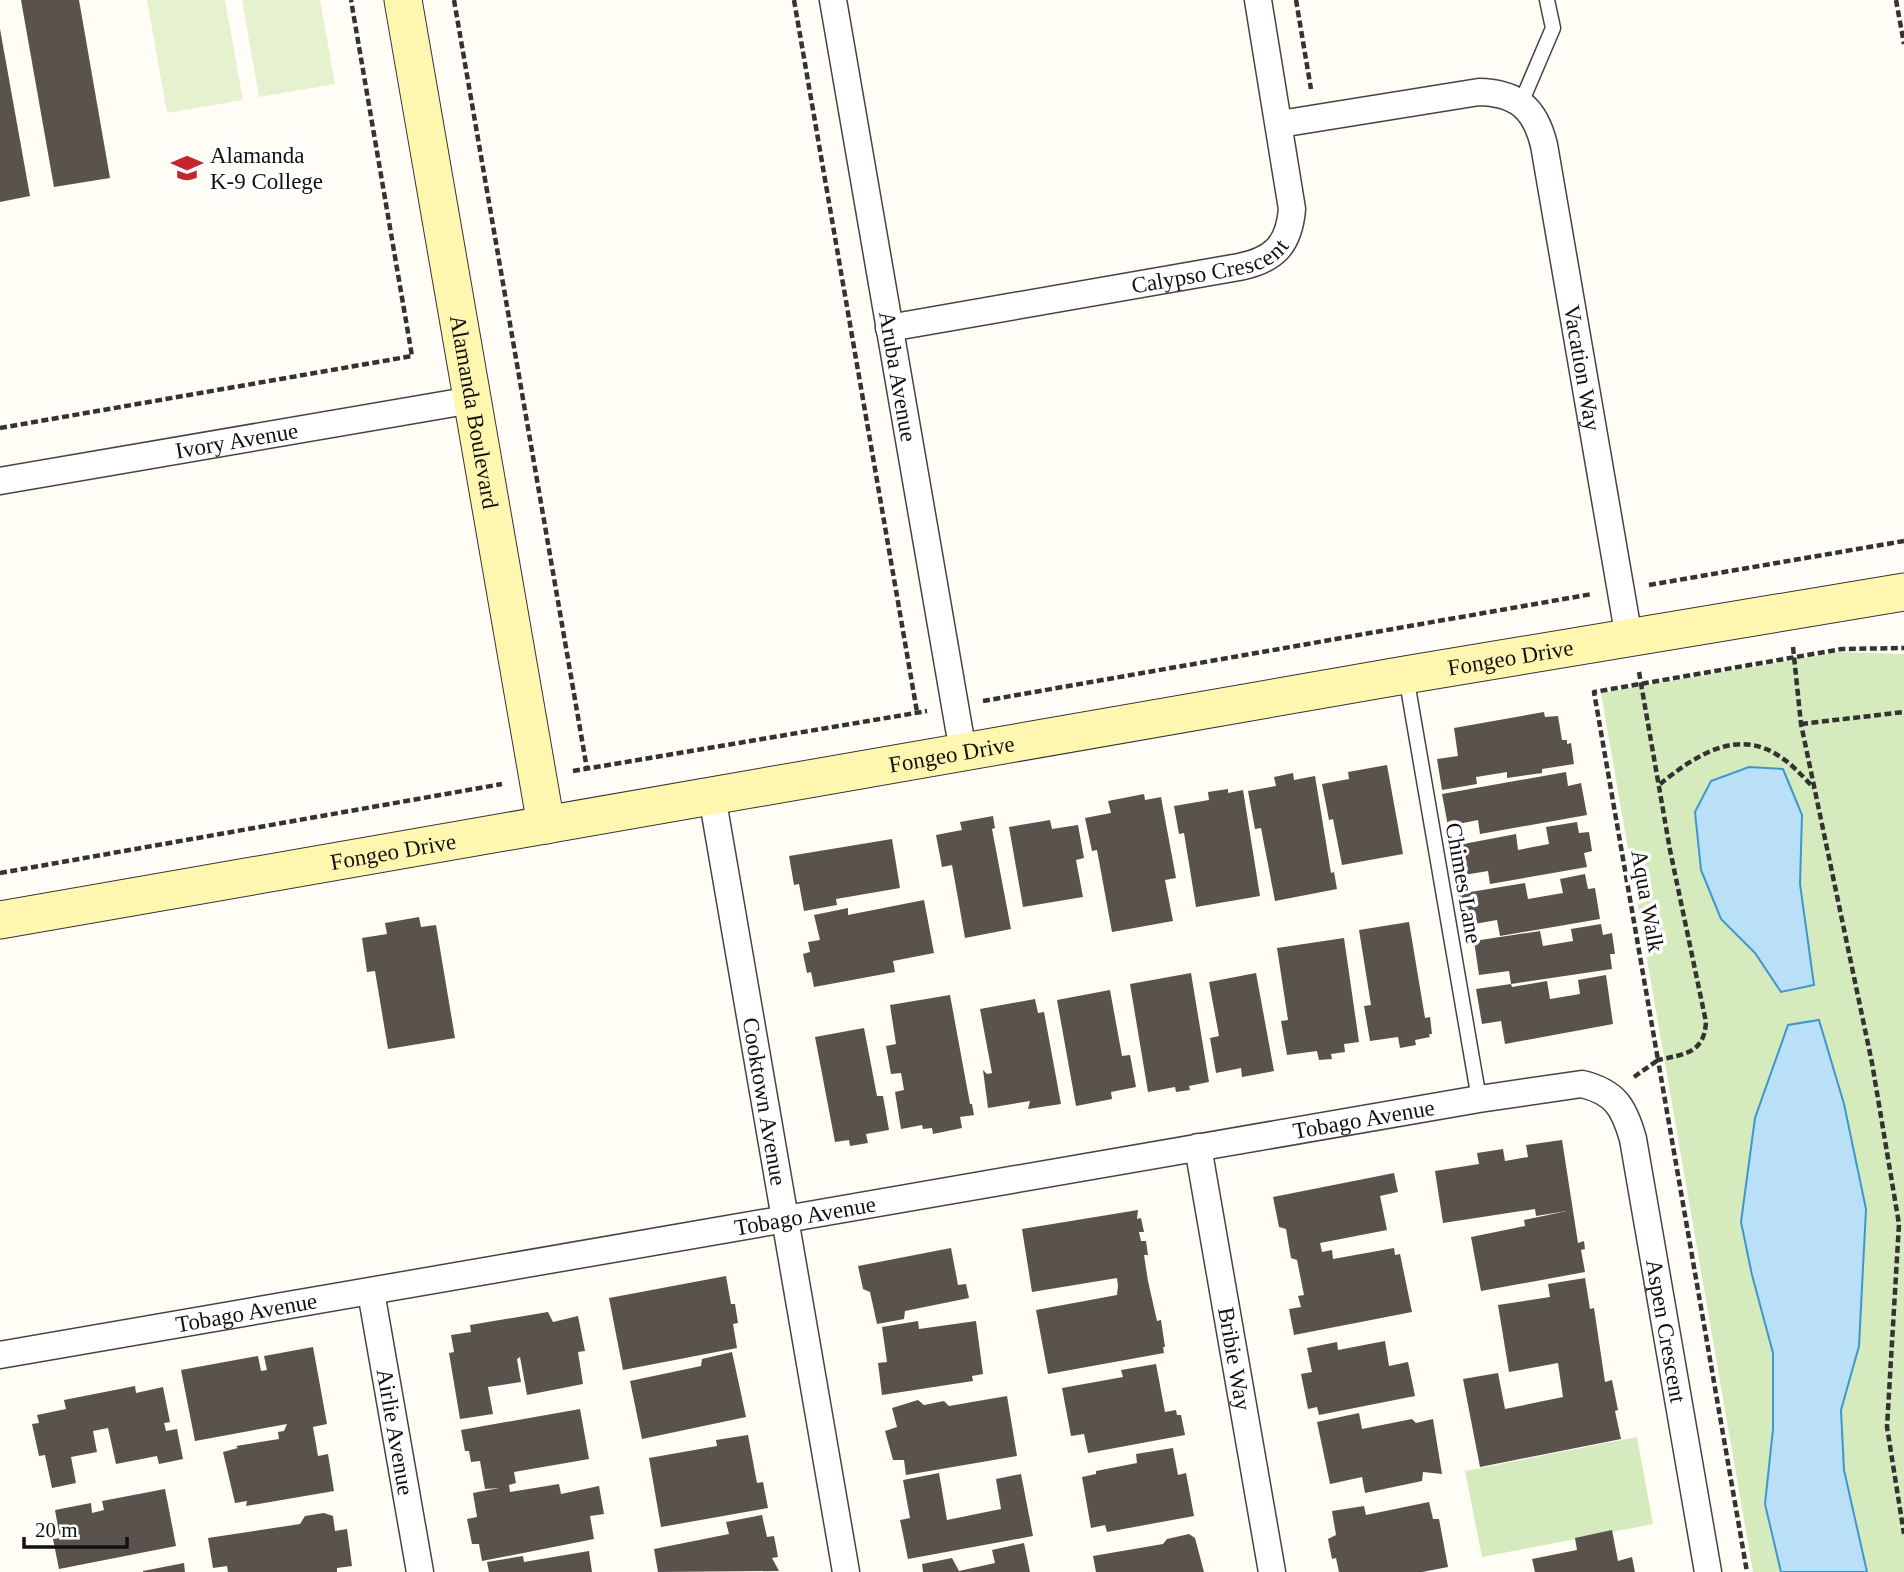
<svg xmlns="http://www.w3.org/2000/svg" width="1904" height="1572" font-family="Georgia,serif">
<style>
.green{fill:#d5ebbd}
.pitch{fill:#e6f2cf}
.water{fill:#b9e0f7;stroke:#3f96cf;stroke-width:2}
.building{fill:#5a524d}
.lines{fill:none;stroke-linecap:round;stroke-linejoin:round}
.lane-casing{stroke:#444;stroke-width:17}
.street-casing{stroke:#444;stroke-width:29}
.secondary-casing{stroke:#333;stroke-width:39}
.path{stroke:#333;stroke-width:4.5;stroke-dasharray:7 3.5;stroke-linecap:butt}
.lane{stroke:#fff;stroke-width:14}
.street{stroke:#fff;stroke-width:26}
.secondary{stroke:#fff6b0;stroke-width:37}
.labels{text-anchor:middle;stroke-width:7;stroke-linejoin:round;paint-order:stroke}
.poi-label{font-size:23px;fill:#111;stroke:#fff;text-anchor:start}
.street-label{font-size:23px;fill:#111;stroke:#fff}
</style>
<rect width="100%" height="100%" fill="#fffdf5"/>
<!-- green -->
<g class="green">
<polygon points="1839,652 1904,654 1904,1572 1753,1572 1601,693"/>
<polygon points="1637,1437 1653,1524 1482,1557 1465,1471"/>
</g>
<!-- pitch -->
<g class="pitch">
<polygon points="147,0 225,0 243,100 167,113"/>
<polygon points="242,0 320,0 335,84 259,97"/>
</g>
<!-- water -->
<g class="water">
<polygon points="1749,767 1783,769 1802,815 1800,884 1814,985 1781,992 1755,953 1721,919 1701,870 1695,812 1711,781"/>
<polygon points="1819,1020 1844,1104 1866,1209 1859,1346 1841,1410 1844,1470 1867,1572 1781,1572 1765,1504 1773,1429 1773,1353 1752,1275 1741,1222 1755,1118 1788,1025"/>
</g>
<!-- building -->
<g class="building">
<polygon points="21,0 79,0 110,178 54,187"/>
<polygon points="0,29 30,196 0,202"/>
<polygon points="1544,712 1545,717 1558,716 1562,740 1567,740 1567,744 1571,743 1574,764 1542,769 1542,773 1507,778 1507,772 1476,777 1477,784 1442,790 1437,759 1458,756 1454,728"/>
<polygon points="1387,765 1403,854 1342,865 1333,819 1329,820 1322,784 1349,779 1348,772"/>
<polygon points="1566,772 1568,786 1581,783 1587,815 1480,834 1478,820 1448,826 1442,794"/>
<polygon points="1293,773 1294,780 1315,776 1331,873 1334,872 1337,889 1275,901 1261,828 1255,829 1248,791 1276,786 1274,777"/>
<polygon points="1228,789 1228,793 1243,790 1260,896 1196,907 1184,833 1179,834 1174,806 1209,800 1208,792"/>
<polygon points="1144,794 1145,800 1161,797 1176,878 1165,880 1173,921 1112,932 1097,850 1092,851 1085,818 1111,813 1108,801"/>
<polygon points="993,816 995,828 992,829 1011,929 965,938 952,865 942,867 936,835 962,830 960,822"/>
<polygon points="1050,820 1052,829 1078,825 1084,858 1076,860 1083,897 1023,907 1009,827"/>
<polygon points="1577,822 1579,833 1589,832 1592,851 1584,853 1587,867 1490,884 1488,871 1458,876 1453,846 1516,834 1518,850 1549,844 1546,827"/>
<polygon points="892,839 900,888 836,899 837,905 804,911 799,884 794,885 789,856"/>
<polygon points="1585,874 1588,889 1595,888 1600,919 1500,936 1497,920 1463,926 1458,894 1525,883 1528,899 1563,893 1560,879"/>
<polygon points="924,900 934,953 893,961 895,972 814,987 811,972 807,973 803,954 810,952 808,942 820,940 814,915 848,908 848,915"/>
<polygon points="419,917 421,927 436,925 455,1038 388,1049 375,971 367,972 362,938 387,934 385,923"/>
<polygon points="1409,922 1425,1018 1430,1017 1432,1034 1429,1034 1430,1037 1415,1040 1416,1045 1400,1048 1398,1037 1370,1041 1364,1006 1371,1005 1359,930"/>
<polygon points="1601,924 1603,935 1612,933 1615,954 1610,954 1612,969 1511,984 1509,971 1479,975 1474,941 1540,931 1543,946 1573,941 1571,929"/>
<polygon points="1344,938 1359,1042 1344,1044 1345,1052 1331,1054 1332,1059 1319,1060 1317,1051 1287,1055 1281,1021 1288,1020 1277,948"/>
<polygon points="1191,973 1209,1082 1189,1086 1190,1090 1176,1092 1175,1087 1148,1092 1130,984"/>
<polygon points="1256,973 1274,1071 1242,1077 1241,1068 1216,1073 1210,1038 1219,1036 1209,982"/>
<polygon points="1606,975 1613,1024 1505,1044 1501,1021 1482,1024 1476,989 1511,984 1512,987 1547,981 1550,999 1580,994 1578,980"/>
<polygon points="1110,990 1122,1056 1130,1055 1136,1087 1111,1092 1112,1099 1076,1106 1057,1000"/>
<polygon points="950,995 970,1104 972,1104 974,1115 960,1117 962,1128 933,1134 932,1128 923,1129 922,1125 901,1129 895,1092 904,1090 901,1073 891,1074 886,1046 896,1044 890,1005"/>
<polygon points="1035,999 1038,1013 1044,1012 1061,1104 1028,1109 1030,1101 988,1108 983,1070 987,1074 992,1073 980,1009"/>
<polygon points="864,1028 877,1096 883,1096 889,1130 866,1134 868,1143 850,1146 849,1140 835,1142 815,1037"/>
<polygon points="1562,1140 1578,1243 1584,1241 1585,1249 1581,1250 1585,1272 1481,1291 1471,1237 1525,1226 1524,1220 1567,1211 1536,1216 1535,1209 1443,1223 1435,1171 1479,1164 1477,1153 1503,1149 1505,1161 1528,1157 1526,1145"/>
<polygon points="1394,1173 1398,1192 1380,1196 1387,1230 1320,1243 1322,1252 1332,1250 1333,1259 1394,1248 1395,1255 1400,1254 1412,1312 1294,1335 1289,1309 1301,1307 1298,1296 1304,1295 1297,1260 1291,1258 1286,1229 1279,1227 1273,1197"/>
<polygon points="1138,1210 1137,1219 1141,1218 1144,1232 1139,1232 1141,1241 1146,1241 1148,1255 1144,1255 1148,1281 1157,1321 1161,1320 1165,1347 1163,1347 1164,1353 1048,1374 1036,1310 1117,1295 1118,1286 1117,1278 1032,1292 1022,1229"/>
<polygon points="951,1248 958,1285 966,1284 969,1298 905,1311 904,1319 877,1324 870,1292 863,1289 858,1266"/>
<polygon points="726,1276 731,1304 735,1304 738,1323 733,1324 737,1348 623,1370 609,1298"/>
<polygon points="1585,1278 1590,1309 1594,1308 1605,1382 1612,1380 1618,1410 1615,1411 1621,1439 1480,1467 1463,1379 1498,1373 1505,1409 1563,1397 1558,1363 1509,1372 1498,1305 1550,1297 1548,1284"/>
<polygon points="548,1312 553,1322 578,1316 585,1351 578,1352 583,1384 527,1395 520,1357 517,1359 521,1382 488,1387 493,1414 460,1419 449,1353 454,1352 451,1335 471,1332 470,1325"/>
<polygon points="918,1321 919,1329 976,1321 983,1374 972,1376 973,1381 882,1395 878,1363 887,1362 882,1327"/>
<polygon points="1385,1341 1389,1366 1408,1362 1415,1396 1319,1415 1317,1407 1308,1409 1301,1374 1312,1372 1307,1348 1337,1342 1338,1350"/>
<polygon points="313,1347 327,1424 313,1427 318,1456 328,1454 334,1491 246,1506 247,1501 235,1503 223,1452 238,1448 236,1446 279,1439 278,1432 284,1431 287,1424 195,1441 181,1370 258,1356 261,1371 267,1370 264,1356"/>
<polygon points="732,1352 746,1417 642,1439 630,1381 701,1366 702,1359"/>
<polygon points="1156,1364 1165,1412 1176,1410 1177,1415 1181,1415 1185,1435 1088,1453 1084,1434 1071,1436 1062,1388 1123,1377 1121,1370"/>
<polygon points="135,1386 136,1393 163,1387 170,1422 164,1423 166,1431 177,1429 183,1459 159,1464 157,1456 116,1464 108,1428 93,1431 97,1452 71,1457 76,1483 52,1488 45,1455 39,1456 32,1424 39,1423 37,1415 66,1409 64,1400"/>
<polygon points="1007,1396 1017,1456 906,1475 904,1460 893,1460 885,1431 897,1427 892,1408 918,1400 924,1405 944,1401 949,1406"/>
<polygon points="580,1409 589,1459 514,1472 516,1483 509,1485 510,1492 559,1484 561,1494 599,1486 604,1514 590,1516 594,1539 482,1561 479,1544 472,1544 467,1519 477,1517 473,1493 499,1488 485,1489 480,1461 471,1462 469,1451 465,1451 461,1430"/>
<polygon points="1359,1413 1362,1429 1412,1419 1416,1423 1433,1419 1442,1474 1423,1472 1422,1481 1365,1493 1362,1477 1330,1484 1317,1422"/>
<polygon points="748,1435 757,1483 763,1482 768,1508 661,1527 649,1458 717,1446 716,1440"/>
<polygon points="1173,1448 1178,1475 1186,1473 1194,1516 1107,1532 1105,1525 1091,1528 1082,1477 1096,1474 1096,1471 1137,1463 1136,1454"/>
<polygon points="939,1473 947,1520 1001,1509 996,1479 1021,1474 1033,1536 908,1559 900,1520 910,1518 903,1480"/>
<polygon points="165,1489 176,1546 59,1569 53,1539 60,1538 55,1510 91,1503 92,1513 104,1510 102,1501"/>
<polygon points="1429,1502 1433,1519 1439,1519 1448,1567 1422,1572 1339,1572 1336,1558 1332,1559 1328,1539 1336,1535 1332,1511 1364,1506 1366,1515"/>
<polygon points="324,1513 333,1516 335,1531 347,1529 352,1566 337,1568 337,1572 228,1572 227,1566 213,1568 208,1538 300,1524 305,1516"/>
<polygon points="762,1515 767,1537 774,1536 778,1557 772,1558 779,1571 658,1572 654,1549 729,1534 726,1522"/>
<polygon points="1612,1530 1618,1561 1632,1557 1635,1572 1535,1572 1532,1559 1577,1550 1575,1538"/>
<polygon points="1189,1534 1195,1538 1204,1572 1096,1572 1093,1556 1163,1544 1167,1539"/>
<polygon points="1024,1543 1030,1572 923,1572 922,1564 952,1558 959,1571 995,1563 992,1550"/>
<polygon points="589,1551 592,1572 489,1572 487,1562 523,1556 524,1562"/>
<polygon points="184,1563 185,1572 143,1572 143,1571"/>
</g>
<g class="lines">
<defs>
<g id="lane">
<polyline points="1521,103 1553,28 1547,0"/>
<polyline points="1406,676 1479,1099"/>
</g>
<g id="street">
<path id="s1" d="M833,0L963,752"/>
<path id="s2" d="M1280,124L1479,92C1517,93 1535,108 1544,145L1629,638"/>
<path id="s3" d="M889,328L1239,267C1274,260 1289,245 1292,209L1258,0"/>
<path id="s4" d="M0,481L472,400"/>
<path id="s5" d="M712,796L846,1572"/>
<path id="s6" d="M1198,1147L1272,1572"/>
<path id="s7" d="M371,1292L420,1572"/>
<path id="s8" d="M0,1355L1479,1099L1582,1084C1615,1092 1624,1107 1633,1139L1708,1572"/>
</g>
<g id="secondary">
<path id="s9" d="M403,0L546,825"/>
<path id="s10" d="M0,920L1405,675L1904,592"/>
</g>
</defs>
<!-- lane casing -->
<use href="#lane" class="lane-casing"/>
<!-- street casing -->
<use href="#street" class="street-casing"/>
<!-- secondary casing -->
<use href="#secondary" class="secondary-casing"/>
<!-- path -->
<g class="path">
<polyline points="454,0 587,769"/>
<polyline points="794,0 917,712"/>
<polyline points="1296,0 1311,89"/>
<polyline points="1896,0 1904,44"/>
<polyline points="0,428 412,356 351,0"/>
<polyline points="1649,585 1904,541"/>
<polyline points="1793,647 1801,724 1872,1063 1899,1224 1887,1427 1904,1534"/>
<path d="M1639,672L1670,850L1706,1022C1704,1054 1684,1054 1658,1060L1747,1572"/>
<polyline points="983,701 1592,594"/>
<polyline points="1801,724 1904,712"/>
<polyline points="573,771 927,711"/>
<path d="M1660,784C1695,756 1738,726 1782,758C1794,766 1804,778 1814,788"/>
<polyline points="0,873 502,784"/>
<polyline points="1634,1077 1658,1060 1594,692 1842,649 1904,648"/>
</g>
<!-- lane -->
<use href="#lane" class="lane"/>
<!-- street -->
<use href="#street" class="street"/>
<!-- secondary -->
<use href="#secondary" class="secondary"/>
</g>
<!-- icons -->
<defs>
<symbol id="school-bare" viewBox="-9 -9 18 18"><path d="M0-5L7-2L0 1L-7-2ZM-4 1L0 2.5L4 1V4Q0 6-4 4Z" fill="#c4262e" stroke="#fff" stroke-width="2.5" paint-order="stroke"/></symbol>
</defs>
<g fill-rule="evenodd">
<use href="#school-bare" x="165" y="146" width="44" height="44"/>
</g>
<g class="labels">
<!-- poi labels -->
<g class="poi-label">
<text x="210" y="163">Alamanda<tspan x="210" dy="26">K-9 College</tspan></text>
</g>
<!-- street labels -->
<g class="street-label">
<text dy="8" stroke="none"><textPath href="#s3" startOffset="327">Calypso Crescent</textPath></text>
<text dy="8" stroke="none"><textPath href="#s2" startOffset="520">Vacation Way</textPath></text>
<text dy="8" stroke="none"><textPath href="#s1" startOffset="382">Aruba Avenue</textPath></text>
<text dy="8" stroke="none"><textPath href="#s9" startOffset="418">Alamanda Boulevard</textPath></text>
<text dy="8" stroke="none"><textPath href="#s4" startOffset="240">Ivory Avenue</textPath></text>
<text dy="8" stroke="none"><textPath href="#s10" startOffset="1533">Fongeo Drive</textPath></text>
<text dy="8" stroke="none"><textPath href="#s10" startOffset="966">Fongeo Drive</textPath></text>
<text dy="8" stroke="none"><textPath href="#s10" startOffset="399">Fongeo Drive</textPath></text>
<text transform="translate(1464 883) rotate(80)" y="8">Chimes Lane</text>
<text transform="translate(1648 901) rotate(80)" y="8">Aqua Walk</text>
<text dy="8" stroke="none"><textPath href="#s5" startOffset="310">Cooktown Avenue</textPath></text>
<text dy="8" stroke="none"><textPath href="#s8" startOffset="1384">Tobago Avenue</textPath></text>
<text dy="8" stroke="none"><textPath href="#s8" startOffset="817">Tobago Avenue</textPath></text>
<text dy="8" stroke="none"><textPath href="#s8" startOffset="250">Tobago Avenue</textPath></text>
<text dy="8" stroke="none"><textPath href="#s8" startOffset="1880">Aspen Crescent</textPath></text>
<text dy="8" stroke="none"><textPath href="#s6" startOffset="215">Bribie Way</textPath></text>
<text dy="8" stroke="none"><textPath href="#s7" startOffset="142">Airlie Avenue</textPath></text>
</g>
</g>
<!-- scale -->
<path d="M24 1537v10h103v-10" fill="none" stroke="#111111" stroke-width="3.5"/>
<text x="35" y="1537" font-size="21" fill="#111111" stroke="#ffffff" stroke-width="5" paint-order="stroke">20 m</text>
</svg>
